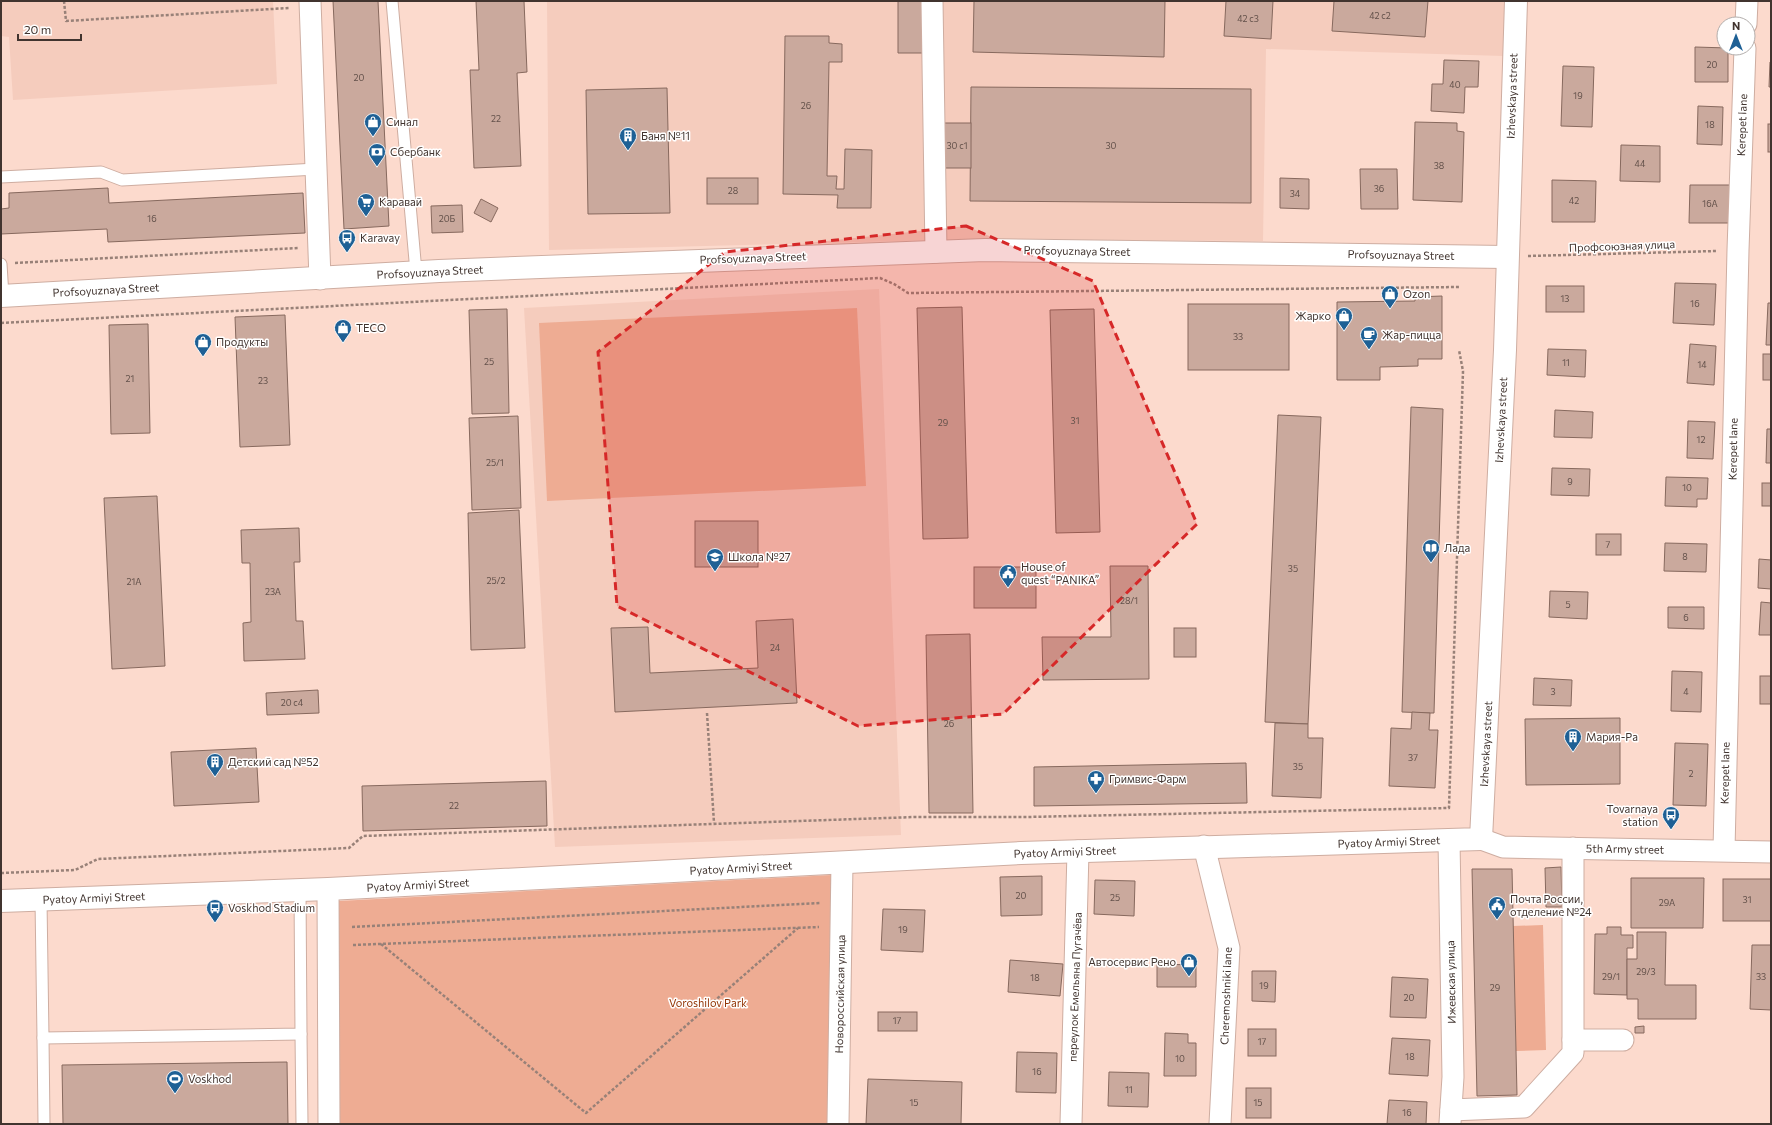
<svg xmlns="http://www.w3.org/2000/svg" width="1772" height="1125" font-family="Commissioner,sans-serif">
<style>
.built{fill:#f5ccbd}
.green{fill:#eeac93}
.building{fill:#caa99d;stroke:#87695e}
.lines{fill:none;stroke-linecap:round;stroke-linejoin:round}
.service-casing{stroke:#ceada1;stroke-width:13}
.minor-casing{stroke:#ceada1;stroke-width:23}
.secondary-casing{stroke:#ceada1;stroke-width:24}
.path{stroke:#988178;stroke-width:2.5;stroke-dasharray:3 2;stroke-linecap:butt}
.service{stroke:#fff;stroke-width:11}
.minor{stroke:#fff;stroke-width:21}
.secondary{stroke:#fff;stroke-width:22}
.marked{fill:#d62828;fill-opacity:0.2;stroke:#d62828;stroke-width:3;stroke-dasharray:8 5;stroke-linejoin:round}
.labels{text-anchor:middle;stroke-width:3;stroke-linejoin:round;paint-order:stroke}
.number-label{font-size:9px;fill:#63514a}
.street-label{font-size:11px;fill:#41342f;stroke:#fff}
.poi-label{font-size:11px;fill:#41342f;stroke:#fff;text-anchor:start}
.park-label{font-size:11px;fill:#933607;stroke:#fff}
</style>
<rect width="100%" height="100%" fill="#fcdacd"/>
<!-- built -->
<g class="built">
<polygon points="1,1 273,1 277,84 13,100 9,37 1,36"/>
<polygon points="547,1 1505,1 1504,56 1266,49 1263,241 983,239 549,250"/>
<polygon points="879,289 901,835 555,847 524,308"/>
</g>
<!-- green -->
<g class="green">
<polygon points="857,308 866,486 547,501 539,323"/>
<polygon points="832,875 828,1124 339,1124 339,901"/>
<polygon points="1543,925 1546,1050 1516,1051 1513,926"/>
</g>
<!-- building -->
<g class="building">
<polygon points="333,1 378,1 389,226 344,229"/>
<polygon points="476,1 524,1 527,72 517,73 521,166 474,168 470,70 479,70"/>
<polygon points="898,1 922,1 923,53 898,53"/>
<polygon points="974,1 1165,1 1164,57 973,52"/>
<polygon points="1226,1 1273,1 1271,39 1224,36"/>
<polygon points="1334,1 1428,1 1425,37 1332,31"/>
<polygon points="785,36 829,36 829,43 842,44 842,62 829,62 827,176 837,176 836,189 844,189 845,149 872,150 871,208 837,208 838,195 783,194"/>
<polygon points="1695,47 1728,48 1728,82 1695,82"/>
<polygon points="1444,60 1479,61 1478,87 1465,87 1464,113 1431,111 1432,84 1443,84"/>
<polygon points="1770,62 1771,62 1771,87 1769,87"/>
<polygon points="1563,66 1594,67 1592,127 1561,126"/>
<polygon points="971,87 1251,89 1251,203 970,201"/>
<polygon points="667,88 670,213 588,214 586,90"/>
<polygon points="1698,106 1723,107 1722,145 1697,144"/>
<polygon points="1415,122 1457,123 1457,131 1464,132 1462,202 1413,200"/>
<rect x="944" y="123" width="27" height="45"/>
<rect x="1768" y="124" width="3" height="28"/>
<polygon points="1621,145 1660,146 1660,182 1620,181"/>
<polygon points="1360,169 1397,169 1398,209 1361,209"/>
<rect x="707" y="178" width="51" height="26"/>
<polygon points="1280,178 1309,179 1309,209 1280,208"/>
<polygon points="1552,180 1596,181 1595,222 1552,222"/>
<polygon points="1690,185 1731,185 1731,223 1689,223"/>
<polygon points="108,188 109,203 303,193 305,233 108,242 107,229 1,234 1,209 9,208 9,193"/>
<polygon points="481,199 498,208 491,222 474,213"/>
<polygon points="462,205 463,232 432,233 431,206"/>
<polygon points="1675,283 1716,284 1714,325 1673,323"/>
<rect x="1546" y="286" width="38" height="26"/>
<polygon points="1442,296 1442,359 1418,359 1418,366 1380,367 1380,380 1337,380 1337,302 1415,301 1415,297"/>
<polygon points="1768,303 1771,303 1771,345 1766,345"/>
<rect x="1188" y="304" width="101" height="66"/>
<polygon points="962,307 968,538 923,539 917,308"/>
<polygon points="507,309 509,413 472,414 469,310"/>
<polygon points="1094,309 1100,532 1056,533 1050,310"/>
<polygon points="285,315 290,445 240,447 235,317"/>
<polygon points="148,324 150,433 111,434 109,325"/>
<polygon points="1690,344 1716,346 1714,385 1687,383"/>
<polygon points="1548,349 1586,350 1585,377 1547,375"/>
<rect x="1763" y="354" width="8" height="26"/>
<polygon points="1411,407 1443,409 1434,713 1430,713 1402,712"/>
<polygon points="1555,410 1593,412 1592,438 1554,437"/>
<polygon points="1278,415 1321,417 1308,724 1265,722"/>
<polygon points="518,416 521,508 472,510 469,418"/>
<polygon points="1688,421 1715,422 1713,459 1687,458"/>
<polygon points="1767,429 1771,429 1771,463 1766,463"/>
<polygon points="1552,468 1590,469 1589,496 1551,495"/>
<polygon points="1666,477 1708,478 1707,499 1697,499 1697,507 1665,506"/>
<rect x="1762" y="483" width="9" height="23"/>
<polygon points="157,496 165,666 112,669 104,498"/>
<polygon points="519,510 525,648 471,650 468,513"/>
<rect x="695" y="521" width="63" height="46"/>
<polygon points="299,528 300,562 294,562 296,621 303,621 305,659 244,661 243,623 251,622 250,563 242,563 241,530"/>
<rect x="1596" y="534" width="25" height="21"/>
<polygon points="1665,543 1707,544 1706,572 1664,571"/>
<polygon points="1759,559 1771,560 1771,589 1758,588"/>
<polygon points="1110,566 1148,566 1149,679 1043,680 1042,637 1111,637"/>
<rect x="974" y="567" width="62" height="41"/>
<polygon points="1550,591 1588,592 1587,619 1549,617"/>
<polygon points="1761,602 1771,603 1771,635 1759,635"/>
<polygon points="1668,607 1704,607 1704,629 1668,628"/>
<polygon points="793,619 797,703 615,712 611,628 648,627 650,673 758,668 756,621"/>
<rect x="1174" y="628" width="22" height="29"/>
<polygon points="970,634 973,813 929,813 926,635"/>
<polygon points="1672,671 1702,672 1701,712 1671,711"/>
<rect x="1760" y="676" width="11" height="28"/>
<polygon points="1534,678 1572,680 1571,706 1533,705"/>
<polygon points="318,690 319,713 267,715 266,693"/>
<polygon points="1412,712 1430,713 1429,730 1438,730 1435,788 1389,786 1391,728 1411,729"/>
<polygon points="1620,718 1620,784 1526,785 1525,719"/>
<polygon points="1275,723 1308,724 1308,738 1323,738 1321,798 1272,796"/>
<polygon points="1675,743 1708,744 1706,806 1673,805"/>
<polygon points="256,748 259,802 174,806 171,752"/>
<polygon points="1246,763 1247,803 1034,806 1034,767"/>
<polygon points="546,781 547,826 363,831 362,786"/>
<polygon points="1561,867 1562,907 1546,907 1545,868"/>
<polygon points="1472,869 1512,869 1517,1095 1477,1096"/>
<polygon points="1042,876 1042,915 1001,916 1000,877"/>
<polygon points="1631,878 1704,878 1703,928 1631,928"/>
<rect x="1723" y="879" width="48" height="42"/>
<polygon points="1095,880 1135,881 1134,916 1094,914"/>
<polygon points="883,909 925,910 923,952 881,950"/>
<polygon points="1607,927 1621,927 1621,935 1633,935 1633,948 1627,948 1627,995 1594,994 1595,934 1607,934"/>
<polygon points="1637,932 1666,932 1665,985 1696,985 1696,1019 1638,1019 1638,999 1627,999 1627,959 1637,959"/>
<polygon points="1752,945 1771,945 1771,1010 1750,1009"/>
<polygon points="1010,960 1063,964 1060,996 1008,992"/>
<polygon points="1157,964 1196,965 1196,987 1157,987"/>
<polygon points="1252,971 1276,971 1275,1002 1252,1001"/>
<polygon points="1392,977 1428,979 1426,1018 1390,1017"/>
<rect x="878" y="1012" width="39" height="19"/>
<polygon points="1644,1026 1644,1033 1635,1033 1635,1027"/>
<rect x="1248" y="1029" width="28" height="27"/>
<polygon points="1165,1033 1188,1034 1188,1043 1196,1043 1196,1076 1164,1076"/>
<polygon points="1392,1038 1430,1040 1428,1076 1389,1074"/>
<polygon points="1017,1052 1057,1053 1056,1093 1016,1092"/>
<polygon points="287,1062 288,1124 63,1124 62,1065"/>
<polygon points="1109,1072 1149,1073 1148,1107 1108,1106"/>
<polygon points="868,1079 962,1082 961,1124 866,1124"/>
<rect x="1246" y="1088" width="25" height="30"/>
<polygon points="1389,1100 1427,1102 1426,1124 1387,1124"/>
</g>
<g class="lines">
<defs>
<g id="service">
<polyline points="392,1 416,272"/>
<polyline points="1,177 101,172 122,180 316,169"/>
<polyline points="1,264 3,296"/>
<polyline points="41,900 43,1038 301,1034 300,890"/>
<polyline points="301,1034 302,1124"/>
<polyline points="43,1038 44,1124"/>
</g>
<g id="minor">
<polyline points="310,1 320,279"/>
<polyline points="932,1 936,252"/>
<polyline points="1746,24 1747,1"/>
<polyline points="1481,839 1503,847 1771,852"/>
<polyline points="1449,840 1453,1077 1450,1123"/>
<polyline points="1204,846 1229,948 1220,1124"/>
<polyline points="1724,850 1738,250 1745,48"/>
<polyline points="328,889 329,1124"/>
<polyline points="1573,1040 1623,1040"/>
<polyline points="1451,1110 1524,1107 1573,1053 1573,848"/>
<polyline points="838,1124 842,863"/>
<polyline points="1071,1124 1078,851"/>
</g>
<g id="secondary">
<polyline points="1,296 439,271 985,250 1506,257"/>
<polyline points="1,901 328,889 1021,853 1481,839 1505,350 1516,1"/>
</g>
</defs>
<!-- service casing -->
<use href="#service" class="service-casing"/>
<!-- minor casing -->
<use href="#minor" class="minor-casing"/>
<!-- secondary casing -->
<use href="#secondary" class="secondary-casing"/>
<!-- path -->
<g class="path">
<polyline points="64,1 66,21 289,8"/>
<polyline points="1528,256 1717,251"/>
<polyline points="15,263 298,248"/>
<polyline points="1,323 880,278 894,284 908,293 1460,287"/>
<polyline points="707,713 714,823"/>
<polyline points="1,873 75,870 98,859 349,848 363,836 915,817 1027,817 1449,808 1463,371 1459,350"/>
<polyline points="352,927 820,903"/>
<polyline points="381,944 586,1113 798,928"/>
<polyline points="353,945 819,927"/>
</g>
<!-- service -->
<use href="#service" class="service"/>
<!-- minor -->
<use href="#minor" class="minor"/>
<!-- secondary -->
<use href="#secondary" class="secondary"/>
</g>
<!-- marked area -->
<path class="marked" d="M966,226L1093,281L1197,524L1003,714L858,726L617,606L598,352L725,252Z"/>
<!-- icons -->
<defs>
<symbol id="shop-pin" viewBox="-11 -11 22 30"><path d="M0 17L-7.5 6A9.5 9.5 0 1 1 7.5 6Z" fill="#1e6095" stroke="#fff"/><path d="M-5-2.5h2.3a2.7 3.5 0 0 1 5.4 0H5L5.5 6h-11ZM-1.5-2.5h3a1.5 2.3 0 0 0-3 0Z" fill="#fff"/></symbol>
<symbol id="building-pin" viewBox="-11 -11 22 30"><path d="M0 17L-7.5 6A9.5 9.5 0 1 1 7.5 6Z" fill="#1e6095" stroke="#fff"/><path d="M-4-6H4V6H1V3H-1V6H-4ZM-2.5-4.3h1.7v1.8h-1.7ZM.8-4.3h1.7v1.8H.8ZM-2.5-1h1.7V.8h-1.7ZM.8-1h1.7V.8H.8Z" fill="#fff"/></symbol>
<symbol id="bank-pin" viewBox="-11 -11 22 30"><path d="M0 17L-7.5 6A9.5 9.5 0 1 1 7.5 6Z" fill="#1e6095" stroke="#fff"/><path d="M-6-4H6V4H-6ZM0-2.3a2.3 2.3 0 1 0 0 4.6a2.3 2.3 0 1 0 0-4.6Z" fill="#fff"/></symbol>
<symbol id="supermarket-pin" viewBox="-11 -11 22 30"><path d="M0 17L-7.5 6A9.5 9.5 0 1 1 7.5 6Z" fill="#1e6095" stroke="#fff"/><path d="M-6-5.5h2.5l.6 2H6L4.5 2H-2.5L-4.4-4H-6ZM-1.5 3.2a1.3 1.3 0 1 0 .1 0ZM3 3.2a1.3 1.3 0 1 0 .1 0Z" fill="#fff"/></symbol>
<symbol id="bus-pin" viewBox="-11 -11 22 30"><path d="M0 17L-7.5 6A9.5 9.5 0 1 1 7.5 6Z" fill="#1e6095" stroke="#fff"/><path d="M-5-6H5V4H4V6H2V4H-2V6H-4V4H-5ZM-3.5-4V0h7V-4ZM-3.5 1.2v1.5H-2V1.2ZM2 1.2v1.5H3.5V1.2Z" fill="#fff"/></symbol>
<symbol id="cafe-pin" viewBox="-11 -11 22 30"><path d="M0 17L-7.5 6A9.5 9.5 0 1 1 7.5 6Z" fill="#1e6095" stroke="#fff"/><path d="M-5.5-4.5H6V0H3Q3 3.5 0 3.5H-2.5Q-5.5 3.5-5.5 0ZM3-3.2v2h1.7v-2ZM-6 4.5H4V6H-6Z" fill="#fff"/></symbol>
<symbol id="library-pin" viewBox="-11 -11 22 30"><path d="M0 17L-7.5 6A9.5 9.5 0 1 1 7.5 6Z" fill="#1e6095" stroke="#fff"/><path d="M-6-4Q-3-5.5-.7-3.5V5Q-3 3-6 4ZM6-4Q3-5.5 .7-3.5V5Q3 3 6 4Z" fill="#fff"/></symbol>
<symbol id="school-pin" viewBox="-11 -11 22 30"><path d="M0 17L-7.5 6A9.5 9.5 0 1 1 7.5 6Z" fill="#1e6095" stroke="#fff"/><path d="M0-5L7-2L0 1L-7-2ZM-4 1L0 2.5L4 1V4Q0 6-4 4Z" fill="#fff"/></symbol>
<symbol id="civic-pin" viewBox="-11 -11 22 30"><path d="M0 17L-7.5 6A9.5 9.5 0 1 1 7.5 6Z" fill="#1e6095" stroke="#fff"/><path d="M-.6-6.5H3V-4.5H.6V-3L4-1V1h2V6H-6V1h2V-1L-.6-3ZM-1.2 2.5V6h2.4V2.5Z" fill="#fff"/></symbol>
<symbol id="pharmacy-pin" viewBox="-11 -11 22 30"><path d="M0 17L-7.5 6A9.5 9.5 0 1 1 7.5 6Z" fill="#1e6095" stroke="#fff"/><path d="M-2-6h4v4h4v4h-4v4h-4v-4h-4v-4h4Z" fill="#fff"/></symbol>
<symbol id="stadium-pin" viewBox="-11 -11 22 30"><path d="M0 17L-7.5 6A9.5 9.5 0 1 1 7.5 6Z" fill="#1e6095" stroke="#fff"/><path d="M0-5a6.5 5 0 1 0 0 10a6.5 5 0 1 0 0-10ZM-3.5-1.8h7v3.6h-7Z" fill="#fff"/></symbol>
</defs>
<g fill-rule="evenodd">
<use href="#shop-pin" x="363" y="112" width="20" height="27"/>
<use href="#building-pin" x="618" y="126" width="20" height="27"/>
<use href="#bank-pin" x="367" y="142" width="20" height="27"/>
<use href="#supermarket-pin" x="356" y="192" width="20" height="27"/>
<use href="#bus-pin" x="337" y="228" width="20" height="27"/>
<use href="#shop-pin" x="1380" y="284" width="20" height="27"/>
<use href="#shop-pin" x="1334" y="306" width="20" height="27"/>
<use href="#shop-pin" x="333" y="318" width="20" height="27"/>
<use href="#cafe-pin" x="1359" y="325" width="20" height="27"/>
<use href="#shop-pin" x="193" y="332" width="20" height="27"/>
<use href="#library-pin" x="1421" y="538" width="20" height="27"/>
<use href="#school-pin" x="705" y="547" width="20" height="27"/>
<use href="#civic-pin" x="998" y="563" width="20" height="27"/>
<use href="#building-pin" x="1563" y="727" width="20" height="27"/>
<use href="#building-pin" x="205" y="752" width="20" height="27"/>
<use href="#pharmacy-pin" x="1086" y="769" width="20" height="27"/>
<use href="#bus-pin" x="1661" y="805" width="20" height="27"/>
<use href="#civic-pin" x="1487" y="895" width="20" height="27"/>
<use href="#bus-pin" x="205" y="898" width="20" height="27"/>
<use href="#shop-pin" x="1179" y="952" width="20" height="27"/>
<use href="#stadium-pin" x="165" y="1069" width="20" height="27"/>
</g>
<g class="labels">
<!-- number labels -->
<g class="number-label">
<text x="1380" y="19">42 с2</text>
<text x="1248" y="22">42 с3</text>
<text x="1712" y="68">20</text>
<text x="359" y="81">20</text>
<text x="1455" y="88">40</text>
<text x="1578" y="99">19</text>
<text x="806" y="109">26</text>
<text x="496" y="122">22</text>
<text x="1710" y="128">18</text>
<text x="957" y="149">30 с1</text>
<text x="1111" y="149">30</text>
<text x="1640" y="167">44</text>
<text x="1439" y="169">38</text>
<text x="1379" y="192">36</text>
<text x="733" y="194">28</text>
<text x="1295" y="197">34</text>
<text x="1574" y="204">42</text>
<text x="1710" y="207">16А</text>
<text x="152" y="222">16</text>
<text x="447" y="222">20Б</text>
<text x="1565" y="302">13</text>
<text x="1695" y="307">16</text>
<text x="1238" y="340">33</text>
<text x="489" y="365">25</text>
<text x="1566" y="366">11</text>
<text x="1702" y="368">14</text>
<text x="130" y="382">21</text>
<text x="263" y="384">23</text>
<text x="1075" y="424">31</text>
<text x="943" y="426">29</text>
<text x="1701" y="443">12</text>
<text x="495" y="466">25/1</text>
<text x="1570" y="485">9</text>
<text x="1687" y="491">10</text>
<text x="1608" y="548">7</text>
<text x="1685" y="560">8</text>
<text x="1293" y="572">35</text>
<text x="496" y="584">25/2</text>
<text x="134" y="585">21А</text>
<text x="273" y="595">23А</text>
<text x="1129" y="604">28/1</text>
<text x="1568" y="608">5</text>
<text x="1686" y="621">6</text>
<text x="775" y="651">24</text>
<text x="1553" y="695">3</text>
<text x="1686" y="695">4</text>
<text x="292" y="706">20 с4</text>
<text x="949" y="727">26</text>
<text x="1413" y="761">37</text>
<text x="1298" y="770">35</text>
<text x="1691" y="777">2</text>
<text x="454" y="809">22</text>
<text x="1021" y="899">20</text>
<text x="1115" y="901">25</text>
<text x="1747" y="903">31</text>
<text x="1667" y="906">29А</text>
<text x="903" y="933">19</text>
<text x="1646" y="975">29/3</text>
<text x="1611" y="980">29/1</text>
<text x="1761" y="980">33</text>
<text x="1035" y="981">18</text>
<text x="1264" y="989">19</text>
<text x="1495" y="991">29</text>
<text x="1409" y="1001">20</text>
<text x="897" y="1024">17</text>
<text x="1262" y="1045">17</text>
<text x="1410" y="1060">18</text>
<text x="1180" y="1062">10</text>
<text x="1037" y="1075">16</text>
<text x="1129" y="1093">11</text>
<text x="914" y="1106">15</text>
<text x="1258" y="1106">15</text>
<text x="1407" y="1116">16</text>
</g>
<!-- street labels -->
<g class="street-label">
<text transform="translate(1512 96) rotate(-88)" y="4">Izhevskaya street</text>
<text transform="translate(1742 125) rotate(-88)" y="4">Kerepet lane</text>
<text transform="translate(1622 246) rotate(-2)" y="4">Профсоюзная улица</text>
<text transform="translate(1077 251) rotate(1)" y="4">Profsoyuznaya Street</text>
<text transform="translate(1401 255) rotate(1)" y="4">Profsoyuznaya Street</text>
<text transform="translate(753 258) rotate(-2)" y="4">Profsoyuznaya Street</text>
<text transform="translate(430 272) rotate(-3)" y="4">Profsoyuznaya Street</text>
<text transform="translate(106 290) rotate(-3)" y="4">Profsoyuznaya Street</text>
<text transform="translate(1501 420) rotate(-87)" y="4">Izhevskaya street</text>
<text transform="translate(1733 449) rotate(-89)" y="4">Kerepet lane</text>
<text transform="translate(1486 744) rotate(-87)" y="4">Izhevskaya street</text>
<text transform="translate(1725 773) rotate(-89)" y="4">Kerepet lane</text>
<text transform="translate(1389 842) rotate(-2)" y="4">Pyatoy Armiyi Street</text>
<text transform="translate(1625 849) rotate(1)" y="4">5th Army street</text>
<text transform="translate(1065 852) rotate(-2)" y="4">Pyatoy Armiyi Street</text>
<text transform="translate(741 868) rotate(-3)" y="4">Pyatoy Armiyi Street</text>
<text transform="translate(418 885) rotate(-3)" y="4">Pyatoy Armiyi Street</text>
<text transform="translate(94 898) rotate(-2)" y="4">Pyatoy Armiyi Street</text>
<text transform="translate(1451 982) rotate(-91)" y="4">Ижевская улица</text>
<text transform="translate(1075 987) rotate(-88)" y="4">переулок Емельяна Пугачёва</text>
<text transform="translate(840 994) rotate(-89)" y="4">Новороссийская улица</text>
<text transform="translate(1226 996) rotate(-88)" y="4">Cheremoshniki lane</text>
</g>
<!-- poi labels -->
<g class="poi-label">
<text x="386" y="126">Синал</text>
<text x="641" y="140">Баня №11</text>
<text x="390" y="156">Сбербанк</text>
<text x="379" y="206">Каравай</text>
<text x="360" y="242">Karavay</text>
<text x="1403" y="298">Ozon</text>
<text x="1331" y="320" text-anchor="end">Жарко</text>
<text x="356" y="332">ТЕСО</text>
<text x="1382" y="339">Жар-пицца</text>
<text x="216" y="346">Продукты</text>
<text x="1444" y="552">Лада</text>
<text x="728" y="561">Школа №27</text>
<text x="1021" y="571">House of<tspan x="1021" dy="13">quest “PANIKA”</tspan></text>
<text x="1586" y="741">Мария-Ра</text>
<text x="228" y="766">Детский сад №52</text>
<text x="1109" y="783">Гримвис-Фарм</text>
<text x="1658" y="813" text-anchor="end">Tovarnaya<tspan x="1658" dy="13">station</tspan></text>
<text x="1510" y="903">Почта России,<tspan x="1510" dy="13">отделение №24</tspan></text>
<text x="228" y="912">Voskhod Stadium</text>
<text x="1176" y="966" text-anchor="end">Автосервис Рено</text>
<text x="188" y="1083">Voskhod</text>
</g>
<!-- park labels -->
<g class="park-label">
<text x="708" y="1007">Voroshilov Park</text>
</g>
</g>
<!-- border -->
<rect width="1772" height="1125" fill="none" stroke="#41342f" stroke-width="4"/>
<!-- north arrow -->
<g transform="translate(1736 36)"><circle r="19" fill="#ffffff" stroke="#b3aeac"/>
<path d="M0-3L7 15L0 10L-7 15Z" fill="#1e6095"/>
<text y="-6" font-size="11" font-weight="bold" text-anchor="middle" fill="#41342f">N</text>
</g>
<!-- scale -->
<path d="M18 34v6h63v-6" fill="none" stroke="#41342f" stroke-width="2"/>
<text x="24" y="34" font-size="12" fill="#41342f" stroke="#ffffff" stroke-width="3" paint-order="stroke">20 m</text>
</svg>
